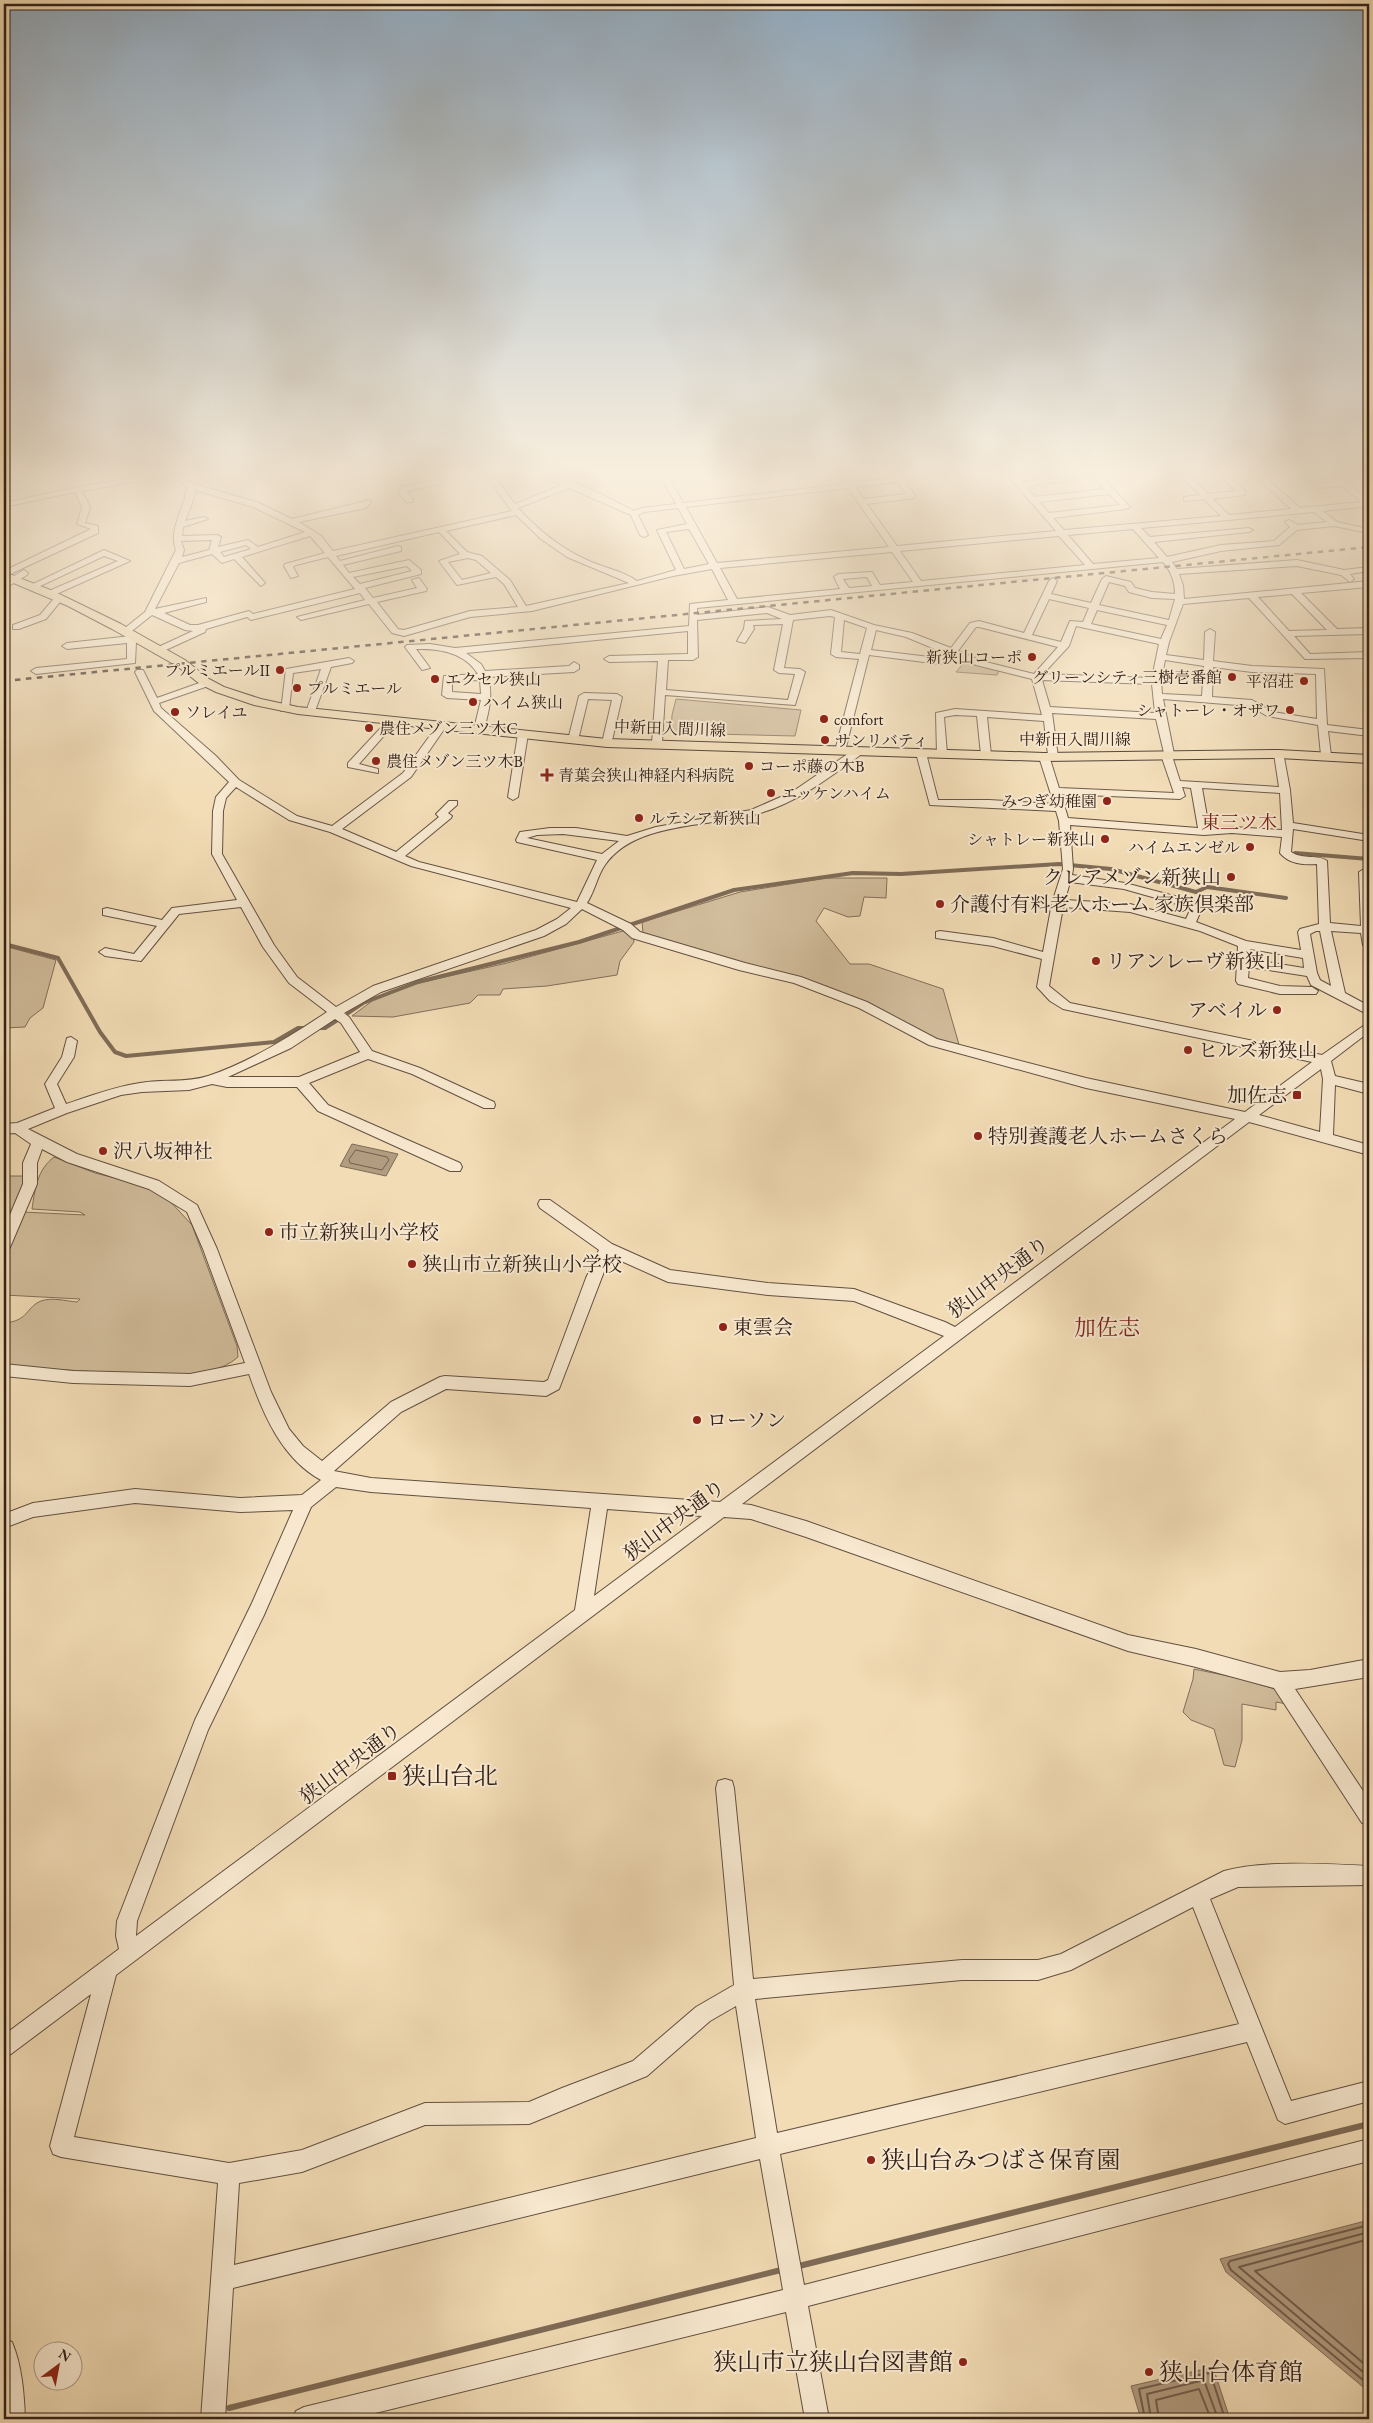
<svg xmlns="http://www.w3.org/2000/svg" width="1373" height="2423" font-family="'EB Garamond','Noto Serif JP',serif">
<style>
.green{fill:#d1bc9b;stroke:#826e5a}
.water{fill:#b19c80;stroke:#7e6b57}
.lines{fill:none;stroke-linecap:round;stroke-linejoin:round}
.shore-far1{stroke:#725e4d;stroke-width:1}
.shore{stroke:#725e4d;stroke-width:2}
.stream-far1{stroke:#7e6b57;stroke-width:4}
.stream{stroke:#7e6b57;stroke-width:6}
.minor-casing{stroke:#625041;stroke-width:2}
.major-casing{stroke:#32211a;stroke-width:2}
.minor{fill:#f7e8cf;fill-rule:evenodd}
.major{fill:#f2dcb5;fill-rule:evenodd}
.rail{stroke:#32211a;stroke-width:2.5;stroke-dasharray:5.5 5.5;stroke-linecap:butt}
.poi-dot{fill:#8f2418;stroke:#f7e8cf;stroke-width:2}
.labels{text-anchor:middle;stroke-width:4;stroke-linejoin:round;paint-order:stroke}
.far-poi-label{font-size:16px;fill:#32211a;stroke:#f7e8cf;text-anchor:start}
.far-street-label{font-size:16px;fill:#32211a;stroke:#f7e8cf}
.far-quarter-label{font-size:19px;fill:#7a1f14;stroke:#f7e8cf}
.poi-label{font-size:20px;fill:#32211a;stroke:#f7e8cf;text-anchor:start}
.street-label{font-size:20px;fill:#32211a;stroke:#f7e8cf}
.quarter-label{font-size:22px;fill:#7a1f14;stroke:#f7e8cf}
.near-poi-label{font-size:24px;fill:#32211a;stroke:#f7e8cf;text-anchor:start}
</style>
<rect width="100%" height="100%" fill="#f2dcb5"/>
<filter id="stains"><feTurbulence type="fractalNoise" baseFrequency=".004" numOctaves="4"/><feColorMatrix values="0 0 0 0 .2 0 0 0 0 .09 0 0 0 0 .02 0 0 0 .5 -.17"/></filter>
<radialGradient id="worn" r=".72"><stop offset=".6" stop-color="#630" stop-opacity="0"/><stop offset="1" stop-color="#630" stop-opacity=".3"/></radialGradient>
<!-- green -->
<g class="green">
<polygon points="967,659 999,670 997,675 956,672"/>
<polygon points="676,699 801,710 795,736 671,733 672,715"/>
<path d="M826,878H887L886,898L864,897L860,916L848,917L824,908L816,921L850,964H869L943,989L960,1048C935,1040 914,1026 890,1017C809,986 727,958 643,933L642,922L740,892Z"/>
<polygon points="623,931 633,935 634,942 620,961 617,975 547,986 503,989 500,995 478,995 470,1003 393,1017 352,1016 376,998 414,984 507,963"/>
<polygon points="4,946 56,960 43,1008 30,1018 25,1027 4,1028"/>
<path d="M54,1157L95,1173L142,1185L167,1198L192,1225L237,1346L238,1357C223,1371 197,1374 177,1377L4,1366V1323C29,1321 26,1307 41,1301C52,1297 66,1301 77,1302L80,1299L4,1295V1254L23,1212L85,1215L80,1212L32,1209C35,1189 37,1170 54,1157Z"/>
<polygon points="4,1176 28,1176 4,1232"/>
<polygon points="1194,1669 1238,1678 1278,1690 1287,1704 1276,1702 1276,1710 1242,1704 1242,1740 1235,1767 1224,1765 1214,1729 1191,1720 1183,1712 1193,1679"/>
</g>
<!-- water -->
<g class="water">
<polygon points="352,1144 398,1154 386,1176 340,1166"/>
<polygon points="1369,2220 1369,2392 1226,2272 1220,2259"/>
<polygon points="1213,2367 1230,2419 1141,2419 1131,2386"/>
</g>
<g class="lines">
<!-- shore-far1 -->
<polygon class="shore-far1" points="356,1150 387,1157 389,1160 382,1170 350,1163 349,1160"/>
<!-- shore -->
<g class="shore">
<polyline points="1369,2225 1230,2261 1228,2264 1231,2270 1369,2385"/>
<polyline points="1369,2232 1239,2267 1369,2377"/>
<polyline points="1369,2239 1255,2271 1369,2368"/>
<polyline points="1145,2419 1139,2389 1208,2373 1211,2375 1225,2419"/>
<polyline points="1151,2419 1147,2394 1204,2380 1218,2419"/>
<polyline points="1159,2419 1156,2400 1199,2389 1211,2419"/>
</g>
<!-- stream-far1 -->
<g class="stream-far1">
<polyline points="1295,853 1369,859"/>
<polyline points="4,944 58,958 100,1032 115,1052 126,1056 274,1042 298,1028 304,1028"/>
<polyline points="348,1013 363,1003 418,982 579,942 734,890 853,873 901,874 1059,864 1111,869 1196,892 1207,887 1286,898"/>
<polyline points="320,1028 325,1028 339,1019"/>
</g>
<!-- stream -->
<g class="stream">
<polyline points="795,2267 1369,2124"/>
<polyline points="229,2408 785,2269"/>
</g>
<defs>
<g id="minor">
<polygon points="6,477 14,477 7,490 4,490"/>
<polygon points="140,477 162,477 82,491 90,507 85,523 98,526 98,533 4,577 4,571 91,529 77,524 82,507 75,492 4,507 4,503 77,487"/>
<path d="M174,477H184L194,484L259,503L292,519L370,500L371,502L366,508L299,522L321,536L333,551L512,511L487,477H495L515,504L562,485L542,477C574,477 606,497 634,511L642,508L676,504L661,477H669L683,503L845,484L842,480L846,478L852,483L900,477H927L906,481L915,496L914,498L867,504L897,546L1056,531L1009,477H1017L1022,482L1063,477H1089L1026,487L1035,497L1104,489L1093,477H1102L1130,507L1126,509L1053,518L1064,530L1221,516L1204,499L1184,501V497L1200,495L1182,477H1191L1208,494L1236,491L1221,477H1230L1245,491V495L1213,499L1229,515L1291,509L1256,477H1265L1300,508L1362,502L1342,486L1318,488L1303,477H1312L1320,483L1337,481L1332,477H1341L1369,500V506L1323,511L1337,522L1369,529V533L1334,526L1297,530L1279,545L1221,551L1172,562L1177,569L1297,560L1344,570L1369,567V571L1350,574L1354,579L1350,582L1341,575L1297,566L1179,574L1183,585L1184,599L1369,581V587L1301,593L1337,629L1369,628V634L1294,636L1310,654L1369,652V658L1305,659L1249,598L1183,604L1169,642L1166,655L1204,660L1205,632L1210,629L1215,632L1213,661L1252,666L1324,669L1327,725L1369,730V736L1328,731L1331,755L1326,758L1321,755L1318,725L1267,716L1250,706L1163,699L1174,754L1172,756L1180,781L1279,787L1274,754L1275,752H1283L1290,790L1293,823L1369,835V841L1293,829L1291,852C1303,860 1319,854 1327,861L1330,923L1361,926L1359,872L1364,869L1369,872V946L1363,945L1361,933L1331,931L1345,993L1369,1006V1015L1311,985L1307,976L1249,967L1248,978L1280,986L1312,987L1318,991L1316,994H1280L1238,984L1236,981L1238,946L1200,931L1130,912L1063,907L1049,986L1070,1003L1322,1055L1369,1022V1032L1331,1061L1335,1076L1369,1084V1094L1335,1085L1333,1135L1369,1145V1155L1249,1122L742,1504L751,1505L806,1521L1128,1635L1196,1649L1280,1672L1310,1670L1369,1659V1677L1295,1689L1369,1800V1825L1362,1823L1274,1688L1196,1667L1128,1651L806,1537L751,1519L724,1517L116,1975L74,2137L229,2163L302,2150L425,2103L529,2102L562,2088L633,2061L696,2007L734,1985L716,1788L718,1781L725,1779L732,1781L734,1788L753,1979L962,1960H1038L1061,1954L1224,1871C1263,1860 1328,1864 1369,1866V1885L1238,1887L1210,1899L1291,2101L1369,2081V2101L1285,2124L1278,2120L1247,2042L780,2154L804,2285L1369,2139V2161L808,2306L829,2419H805L786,2312L351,2419H292L296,2411L304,2407L783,2290L760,2159L233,2288L225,2419H201L218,2183L61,2157L53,2154L50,2146L91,1994L11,2054L4,2057V2035L119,1949L116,1936L117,1921L195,1720L252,1603L293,1510L240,1512L135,1503L33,1517L4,1528V1514L33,1503L135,1489L240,1498L302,1495L321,1480C282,1459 263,1414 249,1374L190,1386L73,1383L4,1376V1364L73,1371L190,1374L245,1363L203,1249L187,1212L149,1189L67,1162L42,1149L37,1163V1184L11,1245L9,1249L4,1250V1229L23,1184V1163L31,1144L15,1133L4,1134V1124L17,1123L55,1108L45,1084L62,1057L67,1038L71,1037L77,1041L74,1057L57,1084L66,1104C90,1096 114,1087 140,1083C163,1079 186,1083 208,1076C250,1062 291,1036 327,1012L289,983L263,947L241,907L179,914L141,961L105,956L99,952L105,948L134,954L157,926L103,915V909L107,908L162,920L172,908L237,900L212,854L213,811L216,797L229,782L154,711L135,672L137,670H143L157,698L205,681H211V685L159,703L161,708L216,756L239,780L297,816L332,826L403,773L439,723H445L447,725L411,777L342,829L396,852L439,817L436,814L449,801H457V805L448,813L452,816L451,818L405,856L419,862L577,902L597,860L517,842L516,840L520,832L550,828H576L627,836L656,827L751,810L792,792L855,749H863V753C830,777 797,803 757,814C712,827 635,821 605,865C597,876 595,891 587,903L631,924L640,932L745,963L801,977L867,1002L937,1039L1086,1078L1245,1112L1312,1062L1063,1009L1050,1001L1037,987L1042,959L993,946L936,938V932L940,931L993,938L1043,952L1052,903L1063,869L1059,821L1056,811L930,805L916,753L921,750L926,753L938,800H989L1054,804L1039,757L1044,754L1048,755L1044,721L987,717L991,755L986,758L981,755L977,716L955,715L944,717L947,754L942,757L937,754L936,713L955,709L1042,715L1032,679L976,665L949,654L943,663L940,664L869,655L845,751L840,754L836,753L835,751L859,659L836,657L831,654L835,617L830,616L793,620L784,668L800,669L805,672L795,705L665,695L662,743L657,746L652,743L658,661L609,662L604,659L609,656L688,654V631L466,653L481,664L485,671L569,666L574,662L579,665V669L574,672L488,677C493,694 489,712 484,729L479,732L474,729L481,700L447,698L442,695L444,676L478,674C465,653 440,648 416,649L430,668L422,670L405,647L407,645L430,644L455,648L689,626L690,604L728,600L712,569L673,576L532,611L470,617L404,636L392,633L369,604L301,620L297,617L365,600L360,593L251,620L247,617L206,629L205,632L157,654L154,653V649L193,631L185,630L152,615L128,634L120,632L145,612L176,550C168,528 185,509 187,487ZM898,482L906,494L864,499L855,487ZM569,488L631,515L640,535L644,537L648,535L638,515L644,512L678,508L687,524L657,530L676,570L637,581C622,570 603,568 587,560C560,548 537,529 518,508ZM848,488L889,547L717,563L686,507ZM195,490L253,507L305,532L258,547L248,540L218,547L221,537L217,535L182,536L183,527L208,519L204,517L185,521L194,498ZM1109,494L1120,505L1049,513L1039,502ZM1314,512L1327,522L1298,525L1289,520L1285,522L1290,527L1274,541L1221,545L1167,557L1154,542L1249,532L1253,530L1249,528L1150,537L1141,528ZM516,515L541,539L567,557L629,583L526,606L510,580L482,556L467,552L446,531ZM689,529L709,564L684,569L666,532ZM1133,529L1159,558L1093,564L1068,535ZM439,532L460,554L439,561L457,585L496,577L504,584L518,607L470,611L404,630L398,629L377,602L426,591L427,589L419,578L412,580L417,588L373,598L365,588L421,574V570L409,560L349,573L343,565L401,551V547L398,546L340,561L336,556ZM310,536L325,553L285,564L284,566L291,578L298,576L293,567L296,565L328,557L355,589L253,614L249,611L198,625H190L164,613L206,602V598L155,609L179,563L212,554L222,563L234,559L261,586L265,583L242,557ZM1059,536L1085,565L921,581L900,551ZM212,540L209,550L182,557L184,550L181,541ZM246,545L251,549L224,557L220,552ZM892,552L913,582L880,585L872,572L838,574L834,577L840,589L737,599L720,568ZM468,558L476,560L491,573L462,580L448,562ZM1163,562C1171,571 1175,582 1175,594L1152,592L1135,588L1131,582L1106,576L1102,579L1091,603L1051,594L1057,581L1053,578L1049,581L1024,633L979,621L970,623L951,648L912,633L874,625L831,610L790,615L768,607L697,615V608ZM407,566L412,571L360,584L353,577ZM867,577L872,586L849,588L843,579ZM1109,582L1125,586L1129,592L1152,598L1175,599L1169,620L1099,605ZM1292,594L1327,630L1289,631L1258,597ZM1049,599L1089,608L1083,622L1070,621L1061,642L1032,635ZM1097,610L1167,625L1161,639L1091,624ZM767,613L782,619L745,621L744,629L737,641L745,643L754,629L753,625L783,624L774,670L779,673L795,674L788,700L666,690L668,660H693L698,657L697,620ZM844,620L867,628L860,654L841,652ZM1076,626L1159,644L1152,678L1043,674L1069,646ZM976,627H979L1058,647L1034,674L982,661L958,651ZM876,630L906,637L942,652L938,658L871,650ZM1165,660L1204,666L1202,696L1162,694L1161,681ZM1213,667L1252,672L1316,674L1317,719L1273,712L1252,700L1212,697ZM480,680L481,694L452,692V681ZM1042,680L1152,684L1155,713L1050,707ZM1052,713L1156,719L1164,753L1161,755L1174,793L1059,788L1050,759L1058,757ZM236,787L289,820L330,832L411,866L571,908L557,919L536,930L373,986L336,1007L297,977L274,945L222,854L223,811L226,798ZM1182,787L1191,788L1198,828L1068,818L1061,794L1180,799L1185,796ZM1202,788L1280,793L1282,830L1232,827L1209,828ZM1070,825L1204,835L1232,833L1282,837L1280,853C1289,864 1303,865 1317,864L1319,924L1300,929L1298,932L1301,950L1246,941L1196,922L1203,906L1201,903L1125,883L1072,875L1073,869ZM563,834L619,841L602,854L527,838L537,835ZM1070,882L1124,889L1191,908L1186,919L1130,904L1065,900ZM582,909L623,930L632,938L739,970L794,983L859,1008L929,1045L1086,1088L1235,1119L955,1327L945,1322L854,1289L768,1283L670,1270L612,1244L550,1200H540L538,1204L540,1208L599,1250L586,1278L548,1380L544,1382L445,1376L440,1377L391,1402L322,1461L303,1446L289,1429L271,1392L217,1249L197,1205L159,1181L77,1154L28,1129L67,1113L121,1095L142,1092L189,1090L212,1084L227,1087H297L318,1111L450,1171H460L462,1167L460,1163L328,1105L309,1083L368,1059L412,1074L484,1108H494L495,1105L494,1102L420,1068L372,1051L349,1017L344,1013L381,992L544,936L566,924ZM1316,931H1320L1331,986L1320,980L1317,973L1310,934ZM1250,949L1303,958L1304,968L1249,959ZM335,1019L341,1023L360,1052L299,1077H228L291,1048ZM1321,1069L1323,1079L1320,1132L1259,1115ZM610,1256L668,1282L768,1295L854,1301L944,1336L720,1502L371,1478L334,1471L401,1412L446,1389L546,1396L559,1389ZM336,1487L371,1492L591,1508L575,1610L136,1936L137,1921L208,1730L264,1615L311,1507ZM607,1509L702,1516L594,1596ZM1193,1907L1239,2024L777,2133L755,1999L962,1980H1038L1071,1970ZM736,2006L756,2138L234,2265L239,2183L302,2172L425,2125L529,2124L647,2076L710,2021Z"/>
<polygon points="438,477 447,477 441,484 407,491 413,500 412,502 406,502 398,492 401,487 435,480"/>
<polygon points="104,550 130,561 52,596 49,595 49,591 118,561 104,556 36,588 29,586"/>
<polygon points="24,570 28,573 27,575 4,589 4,582"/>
<polygon points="57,595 64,597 46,619 19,629 13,629 13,625 40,615"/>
<polygon points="131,636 141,639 136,642 135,663 36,674 31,671 36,668 127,659 127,643 67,649 62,646 67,643"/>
<polygon points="349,658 354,661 352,663 331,667 314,714 306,712 321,669 293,673 289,709 281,711 286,669"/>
<polygon points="584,693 617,694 622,697 611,745 607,746 602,743 612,700 588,699 578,740 573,743 568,740 579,696"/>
<polygon points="393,717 398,720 396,722 359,764 378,769 378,773 348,767 348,763 390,718"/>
<polygon points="523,731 528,734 518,797 513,800 508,797 518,734"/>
<path d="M4,2339L12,2342C22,2366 24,2393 25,2419H4Z"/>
</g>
<polygon id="major" points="4,572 53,591 121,624 185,660 209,679 224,687 261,699 298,707 607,739 1044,753 1279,750 1369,755 1369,763 1279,758 1044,761 607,747 298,714 254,705 216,692 200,684 177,666 112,629 68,606 4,579"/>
</defs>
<!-- minor casing -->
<use href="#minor" class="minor-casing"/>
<!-- major casing -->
<use href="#major" class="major-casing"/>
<!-- minor -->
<use href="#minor" class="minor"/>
<!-- major -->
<use href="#major" class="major"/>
<!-- rail -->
<polyline class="rail" points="4,681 1369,547"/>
</g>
<!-- sky -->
<linearGradient id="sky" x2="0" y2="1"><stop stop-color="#92aabe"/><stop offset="0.58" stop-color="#f9efde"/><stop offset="1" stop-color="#f9efde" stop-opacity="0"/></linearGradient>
<rect width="1373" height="817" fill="url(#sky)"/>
<!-- markers -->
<g class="poi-dot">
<circle cx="1032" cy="657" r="5"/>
<circle cx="280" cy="670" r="5"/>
<circle cx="1232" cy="677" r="5"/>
<circle cx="435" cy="679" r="5"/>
<circle cx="1304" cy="681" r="5"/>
<circle cx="297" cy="688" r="5"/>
<circle cx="473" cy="702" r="5"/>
<circle cx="1290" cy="710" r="5"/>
<circle cx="175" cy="712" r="5"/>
<circle cx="824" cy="719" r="5"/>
<circle cx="369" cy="728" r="5"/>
<circle cx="825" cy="740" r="5"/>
<circle cx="376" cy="761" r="5"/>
<circle cx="749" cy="766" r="5"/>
<path d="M544.5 767.5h5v5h5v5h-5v5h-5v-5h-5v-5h5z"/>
<circle cx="771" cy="793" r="5"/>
<circle cx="1107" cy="801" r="5"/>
<circle cx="639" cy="818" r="5"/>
<circle cx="1105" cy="839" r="5"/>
<circle cx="1250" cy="847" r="5"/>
<circle cx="1231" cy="877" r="5"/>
<circle cx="940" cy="904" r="5"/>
<circle cx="1096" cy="961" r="5"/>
<circle cx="1277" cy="1010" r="5"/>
<circle cx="1188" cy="1050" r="5"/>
<rect x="1292" y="1090" width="10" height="10" rx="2.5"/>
<circle cx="978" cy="1136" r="5"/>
<circle cx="103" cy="1151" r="5"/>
<circle cx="269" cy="1232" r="5"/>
<circle cx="412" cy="1264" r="5"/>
<circle cx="723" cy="1327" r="5"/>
<circle cx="697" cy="1420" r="5"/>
<rect x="387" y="1771" width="10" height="10" rx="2.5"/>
<circle cx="871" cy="2160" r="5"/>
<circle cx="963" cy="2362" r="5"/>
<circle cx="1149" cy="2372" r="5"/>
</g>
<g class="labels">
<!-- far-poi labels -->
<g class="far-poi-label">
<text x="1022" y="663" text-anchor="end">新狭山コーポ</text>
<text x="270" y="676" text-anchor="end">プルミエールⅡ</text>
<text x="1222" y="683" text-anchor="end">グリーンシティ三樹壱番館</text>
<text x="445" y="685">エクセル狭山</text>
<text x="1294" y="687" text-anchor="end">平沼荘</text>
<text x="307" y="694">プルミエール</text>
<text x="483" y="708">ハイム狭山</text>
<text x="1280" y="716" text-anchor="end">シャトーレ・オザワ</text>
<text x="185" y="718">ソレイユ</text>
<text x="834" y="725">comfort</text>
<text x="379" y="734">農住メゾン三ツ木C</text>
<text x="835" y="746">サンリバティ</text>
<text x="386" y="767">農住メゾン三ツ木B</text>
<text x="759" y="772">コーポ藤の木B</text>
<text x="558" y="781">青葉会狭山神経内科病院</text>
<text x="781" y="799">エッケンハイム</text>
<text x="1097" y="807" text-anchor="end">みつぎ幼稚園</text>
<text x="649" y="824">ルテシア新狭山</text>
<text x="1095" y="845" text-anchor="end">シャトレー新狭山</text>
<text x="1240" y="853" text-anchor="end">ハイムエンゼル</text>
</g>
<!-- far-street labels -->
<g class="far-street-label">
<text transform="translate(670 728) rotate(2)" y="6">中新田入間川線</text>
<text x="1075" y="745">中新田入間川線</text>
</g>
<!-- far-quarter labels -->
<g class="far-quarter-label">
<text x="1239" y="829">東三ツ木</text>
</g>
<!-- poi labels -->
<g class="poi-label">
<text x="1221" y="884" text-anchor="end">クレアメゾン新狭山</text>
<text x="950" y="911">介護付有料老人ホーム 家族倶楽部</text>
<text x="1106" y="968">リアンレーヴ新狭山</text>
<text x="1267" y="1017" text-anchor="end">アベイル</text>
<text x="1198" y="1057">ヒルズ新狭山</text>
<text x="1287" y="1102" text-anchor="end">加佐志</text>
<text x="988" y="1143">特別養護老人ホームさくら</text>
<text x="113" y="1158">沢八坂神社</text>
<text x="279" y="1239">市立新狭山小学校</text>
<text x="422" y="1271">狭山市立新狭山小学校</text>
<text x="733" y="1334">東雲会</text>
<text x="707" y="1427">ローソン</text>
</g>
<!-- street labels -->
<g class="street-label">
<text transform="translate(998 1277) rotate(-37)" y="7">狭山中央通り</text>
<text transform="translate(674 1520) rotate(-37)" y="7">狭山中央通り</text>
<text transform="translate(350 1763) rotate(-37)" y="7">狭山中央通り</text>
</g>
<!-- quarter labels -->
<g class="quarter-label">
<text x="1107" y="1335">加佐志</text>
</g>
<!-- near-poi labels -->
<g class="near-poi-label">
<text x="402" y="1784">狭山台北</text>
<text x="881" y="2168">狭山台みつばさ保育園</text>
<text x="953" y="2370" text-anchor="end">狭山市立狭山台図書館</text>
<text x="1159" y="2380">狭山台体育館</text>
</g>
</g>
<!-- margin -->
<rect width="1373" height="2423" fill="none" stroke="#f2dcb5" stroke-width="20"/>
<rect x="5" y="5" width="1363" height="2413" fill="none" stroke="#32211a" stroke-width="2.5"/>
<rect x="10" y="10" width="1353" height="2403" fill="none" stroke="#32211a"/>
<!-- north arrow -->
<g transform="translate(58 2366) rotate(32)"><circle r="24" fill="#f7e8cf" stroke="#a89887"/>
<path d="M0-4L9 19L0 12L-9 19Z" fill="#8f2418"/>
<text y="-8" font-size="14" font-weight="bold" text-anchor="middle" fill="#32211a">N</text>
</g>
<rect width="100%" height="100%" filter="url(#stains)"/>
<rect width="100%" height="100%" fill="url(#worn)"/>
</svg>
